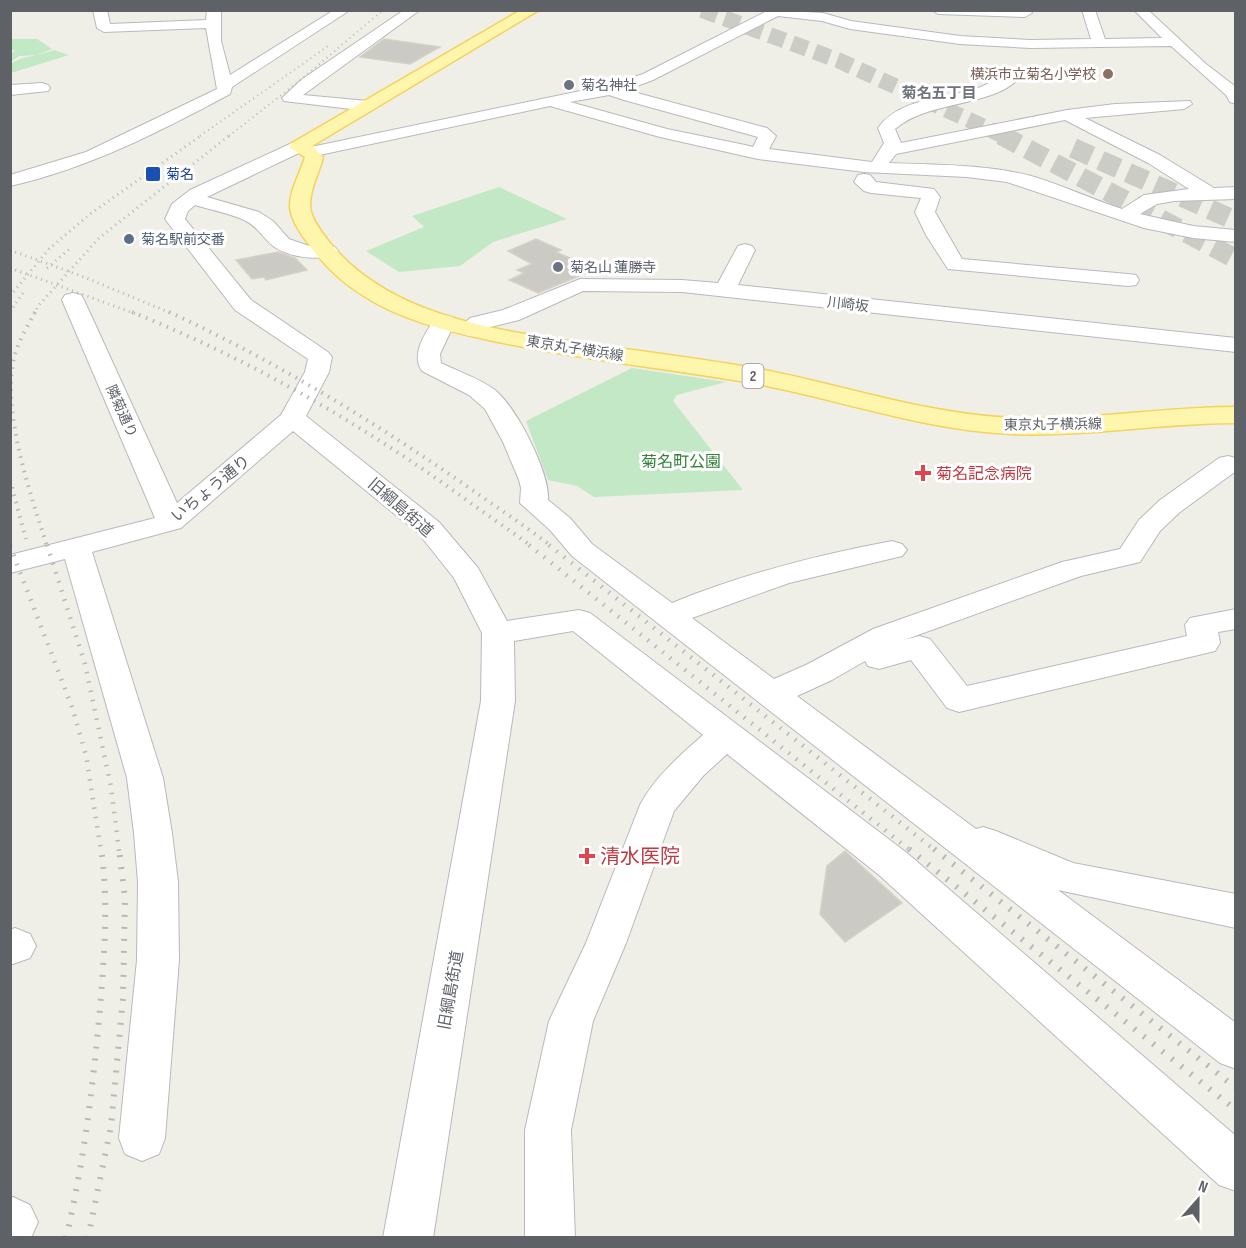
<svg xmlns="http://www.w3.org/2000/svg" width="1246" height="1248" font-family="'Sofia Sans Condensed','Noto Sans JP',sans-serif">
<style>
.green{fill:#c3e8c5}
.building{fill:#cccac4;stroke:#d6d1c5;stroke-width:1.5}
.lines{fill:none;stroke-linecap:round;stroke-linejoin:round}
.highway-tunnel-far1{stroke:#ccccc7;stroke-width:16;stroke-dasharray:16 8;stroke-linecap:butt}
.highway-tunnel{stroke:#ccccc7;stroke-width:20;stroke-dasharray:20 10;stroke-linecap:butt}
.minor-casing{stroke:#b7b9bd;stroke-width:2}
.major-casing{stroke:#f5d25c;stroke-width:3}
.minor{fill:#fff;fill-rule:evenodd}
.major{fill:#fff6ad;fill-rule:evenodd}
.rail-far4{stroke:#b7b8b8;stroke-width:2;stroke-dasharray:1 4;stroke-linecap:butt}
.rail-far3{stroke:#b7b8b8;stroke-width:3;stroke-dasharray:1 4.5;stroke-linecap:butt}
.rail-far2{stroke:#b7b8b8;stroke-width:4;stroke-dasharray:1.5 6;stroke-linecap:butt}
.rail-far1{stroke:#b7b8b8;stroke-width:4.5;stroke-dasharray:1.5 8;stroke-linecap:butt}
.rail{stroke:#b7b8b8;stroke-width:6;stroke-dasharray:2 10;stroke-linecap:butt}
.education-dot{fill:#8d6e63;stroke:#fff;stroke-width:2}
.worship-dot{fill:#6b7280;stroke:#fff;stroke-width:2}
.transit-dot{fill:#1a4fb4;stroke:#fff;stroke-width:2}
.service-dot{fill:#5c6f8a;stroke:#fff;stroke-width:2}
.health-dot{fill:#e0444e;stroke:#fff;stroke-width:2}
.labels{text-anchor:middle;stroke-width:6;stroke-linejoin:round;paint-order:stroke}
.far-education-label{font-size:14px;fill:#785e54;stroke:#fff;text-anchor:end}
.far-worship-label{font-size:14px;fill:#5b616d;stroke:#fff;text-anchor:start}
.far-transit-label{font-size:14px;fill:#164399;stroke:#fff;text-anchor:start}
.far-service-label{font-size:14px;fill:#4e5e75;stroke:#fff;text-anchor:start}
.far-street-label{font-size:14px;fill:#5e6267;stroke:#fff}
.far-neighbourhood-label{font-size:15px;font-weight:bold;fill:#6f7479;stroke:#fff}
.shield{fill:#fff;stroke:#8e9195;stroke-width:1.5}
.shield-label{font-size:15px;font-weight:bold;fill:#5e6267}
.park-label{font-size:16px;fill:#32823a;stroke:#fff}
.health-label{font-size:16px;fill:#be3a42;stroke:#fff;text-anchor:start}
.street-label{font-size:16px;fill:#5e6267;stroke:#fff}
.near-health-label{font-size:20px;fill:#be3a42;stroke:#fff;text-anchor:start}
</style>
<rect width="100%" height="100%" fill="#f0efe7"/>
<!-- green -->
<g class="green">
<polygon points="11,39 37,39 52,49 37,55 19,56 11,62 11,54 15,50 11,50"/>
<path d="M54,50L69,55L11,73V64C23,55 39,56 54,50Z"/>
<polygon points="499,187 567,219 493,242 460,266 399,272 366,251 424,227 412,216"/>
<polygon points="632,368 726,382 677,395 673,401 743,490 594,497 577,486 548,480 526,421"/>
</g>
<!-- building -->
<g class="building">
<polygon points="384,39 440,47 410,64 360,57"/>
<polygon points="536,239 561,250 556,252 596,269 538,293 509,280 524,273 517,270 532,264 508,251"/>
<polygon points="278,252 295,258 307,270 266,280 264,277 252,279 236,260"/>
<polygon points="845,851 902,903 845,942 820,914 827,866"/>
</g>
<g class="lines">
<!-- highway-tunnel-far1 -->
<polyline class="highway-tunnel-far1" points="702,10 840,61 1004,136"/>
<!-- highway-tunnel -->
<g class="highway-tunnel">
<polyline points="1001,135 1236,259"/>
<polyline points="1073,148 1236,221"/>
</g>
<defs>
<g id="minor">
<path d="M93,10H107L110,24L206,20L207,10H221V41L230,75L334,10H350L232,87L230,94C159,132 89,168 10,186V175L86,152L217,89L206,28L104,32L97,28Z"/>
<polygon points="404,10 420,10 303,95 368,101 374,103 376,106 374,109 368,111 284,101 282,98 301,80"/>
<path d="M769,10L823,13L851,21L960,36L1031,40L1091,39L1082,10H1095L1105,39L1162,38L1134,10H1148L1206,64L1236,87V104L1230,102L1226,95L1171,46L1031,48L960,44L850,29L822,21L778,16L653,80L626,90L767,128L776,136L769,149L872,162L884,143L878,128C899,98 944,99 975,89C989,85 1000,75 1013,71L1021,76C995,108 930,99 895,129L901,143L1067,110L1115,104L1190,101L1192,104L1184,109L1085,118L1160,155L1214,188L1236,187V199L1174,201L1157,204L1140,214L1193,226L1236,230V242L1193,238L1144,228L1007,182L967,177L864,172L758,159L660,137L550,106L310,157L304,156L301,152L207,197L259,212L273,221L289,239L309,246L335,247L338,251L335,255C316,260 293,258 276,248C264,240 258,226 244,220C229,213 211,210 195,205L188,211L185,219L251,300L328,352L332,357L329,372L306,416L439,522L478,568L507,621L579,610L590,613L907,853L1236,1136V1191L1219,1185L879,875L727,754L703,776L674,811L626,943L593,1021L571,1130L575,1238H525V1130L549,1021L586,943L640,805C654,778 680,755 703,735L573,631L514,641L515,701L433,1238H383L481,701L482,633L454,578L419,534L293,431L181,528L92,552L163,778L172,833L178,882L179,960L165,1138L159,1154L142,1161L125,1154L119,1138L137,960L138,882L134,833L127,778L65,559L10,573V555L155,518L62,300L65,295L73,293L81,295L84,300L177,503L281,415L305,372L308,359L235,310L165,219L172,204L190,190L292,143H304L306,148L614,84L643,74ZM609,95L624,100L758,137L753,147L745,145L667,129L570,102ZM1065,120L1148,163L1189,189L1144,195L1122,209C1091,199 1062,185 1031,176C985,164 937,165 889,163L896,154Z"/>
<polygon points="932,10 1030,10 1032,13 1025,17 938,14"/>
<polygon points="42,83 48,85 50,88 48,91 10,95 10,85"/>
<polygon points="864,174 870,175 876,182 934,189 940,197 935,212 962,259 1128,274 1136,275 1139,280 1136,285 1128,286 948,269 926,235 915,212 921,198 871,193 864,191 854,182 858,175"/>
<polygon points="745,244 752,246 755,250 738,285 1236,338 1236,352 682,292 583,291 519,320 486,328 478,334 470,336 462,334 459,329 470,318 503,310 580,279 682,280 718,283 738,246"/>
<path d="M444,315L452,317L455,322L440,354L441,363C459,372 479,378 495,390C517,408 550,473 548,500L570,518L592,544L672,603C743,574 817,555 892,541L902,544L907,550L902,556L789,583L692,618L774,679L808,664L873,629L1062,562L1120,549L1139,520L1160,500L1219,458L1228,456L1236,458V471L1180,512L1160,531L1140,562L1081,576L904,640L919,636L930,639L967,686L1187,636L1185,625L1190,618L1236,609V629L1218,632L1220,643L1215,651L959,712L947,708L911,660L879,669L868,666L865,661L832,680L797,696L976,829L983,827L996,831L1073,863L1236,894V928L1058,890L1236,1023V1069L1220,1063L572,556L550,530L520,503L521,488L519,480L503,442L485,409L469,395L422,371C410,354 426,332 436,317Z"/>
<polygon points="15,928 30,934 36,946 30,958 10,965 10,930"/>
<polygon points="13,1197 30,1205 38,1222 31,1238 10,1238 10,1198"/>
</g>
<path id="major" d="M521,10H539L312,146L323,157C319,175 307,193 311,212C314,223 323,234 330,243C392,319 503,331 595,345C648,352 701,359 754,368C841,384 923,414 1013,418C1087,421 1161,407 1236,407V423C1161,423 1087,437 1012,434C922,430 839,399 752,383C664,368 576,359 489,340C447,331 401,320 364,296C344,284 327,268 313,250C304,238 292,223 290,208C289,191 300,174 305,157L289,147L292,143Z"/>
</defs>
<!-- minor casing -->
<use href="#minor" class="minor-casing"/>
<!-- major casing -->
<use href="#major" class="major-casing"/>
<!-- minor -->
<use href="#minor" class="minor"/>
<!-- major -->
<use href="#major" class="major"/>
<!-- rail-far4 -->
<g class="rail-far4">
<polyline points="200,136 331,44"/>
<polyline points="229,136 303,78 383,10"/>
</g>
<!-- rail-far3 -->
<g class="rail-far3">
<polyline points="10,250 84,277 173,314"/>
<polyline points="10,268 136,314"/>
<polyline points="47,268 72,247"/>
<polyline points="10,296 49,249 90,214 202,135"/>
<polyline points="10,312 25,290"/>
<polyline points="34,314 39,305 99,238 230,135"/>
</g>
<!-- rail-far2 -->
<g class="rail-far2">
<path d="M35,312C27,327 18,342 14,358C1,410 31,496 47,546"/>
<path d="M132,312C250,360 353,419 457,493C481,511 507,528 531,546"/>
<path d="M169,312C271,359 366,417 458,480C489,502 521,523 551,546"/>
<polyline points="10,480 26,539"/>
</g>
<!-- rail-far1 -->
<g class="rail-far1">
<polyline points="47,545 85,664 111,787 119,851"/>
<polyline points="529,545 911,851"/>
<polyline points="549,545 936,851"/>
<polyline points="10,546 72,707 86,755 101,851"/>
</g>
<!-- rail -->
<g class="rail">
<polyline points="909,849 1236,1110"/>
<polyline points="934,849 1236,1088"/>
<path d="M66,1238C84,1162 93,1086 100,1008C104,956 109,901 101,849"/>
<polyline points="88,1238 111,1126 123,998 125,898 119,849"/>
</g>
</g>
<!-- markers -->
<circle class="education-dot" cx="1108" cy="74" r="6"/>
<g class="worship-dot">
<circle cx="569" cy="85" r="6"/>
<circle cx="558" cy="267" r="6"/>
</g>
<rect class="transit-dot" x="145" y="166" width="16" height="16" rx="3"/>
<circle class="service-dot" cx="129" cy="239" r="6"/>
<g class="health-dot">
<path d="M920 464h6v6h6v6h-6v6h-6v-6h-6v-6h6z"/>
<path d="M584 847h6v6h6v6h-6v6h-6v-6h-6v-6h6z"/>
</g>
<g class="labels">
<!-- far-education labels -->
<g class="far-education-label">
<text x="1096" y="79">横浜市立菊名小学校</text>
</g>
<!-- far-worship labels -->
<g class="far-worship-label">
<text x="581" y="90">菊名神社</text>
<text x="570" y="272">菊名山 蓮勝寺</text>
</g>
<!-- far-transit labels -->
<g class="far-transit-label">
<text x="166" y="179">菊名</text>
</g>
<!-- far-service labels -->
<g class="far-service-label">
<text x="141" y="244">菊名駅前交番</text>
</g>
<!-- far-street labels -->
<g class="far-street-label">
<text transform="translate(848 304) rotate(7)" y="5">川崎坂</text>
<text transform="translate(575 348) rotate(9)" y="5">東京丸子横浜線</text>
<text transform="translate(122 411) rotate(66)" y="5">隣菊通り</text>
<text transform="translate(1053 424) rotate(-1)" y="5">東京丸子横浜線</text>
</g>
<!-- far-neighbourhood labels -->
<g class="far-neighbourhood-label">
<text x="939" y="98">菊名五丁目</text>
</g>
<!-- shield labels -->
<rect class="shield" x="742.5" y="364" width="21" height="24" rx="4.5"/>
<g class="shield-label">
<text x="753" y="381">2</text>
</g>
<!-- park labels -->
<g class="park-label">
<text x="681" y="467">菊名町公園</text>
</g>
<!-- health labels -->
<g class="health-label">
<text x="936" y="479">菊名記念病院</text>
</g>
<!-- street labels -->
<g class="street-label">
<text transform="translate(210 488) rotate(-39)" y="6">いちょう通り</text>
<text transform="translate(401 507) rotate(41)" y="6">旧綱島街道</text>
<text transform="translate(450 990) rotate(-80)" y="6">旧綱島街道</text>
</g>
<!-- near-health labels -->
<g class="near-health-label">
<text x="600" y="863">清水医院</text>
</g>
</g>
<!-- border -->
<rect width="1246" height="1248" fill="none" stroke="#5e6267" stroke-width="24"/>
<!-- north arrow -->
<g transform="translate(1198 1200) rotate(21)" stroke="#ffffff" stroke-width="4.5" paint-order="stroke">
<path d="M0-4.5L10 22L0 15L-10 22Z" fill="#5e6267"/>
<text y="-9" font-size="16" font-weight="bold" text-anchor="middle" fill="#5e6267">N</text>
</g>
</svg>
